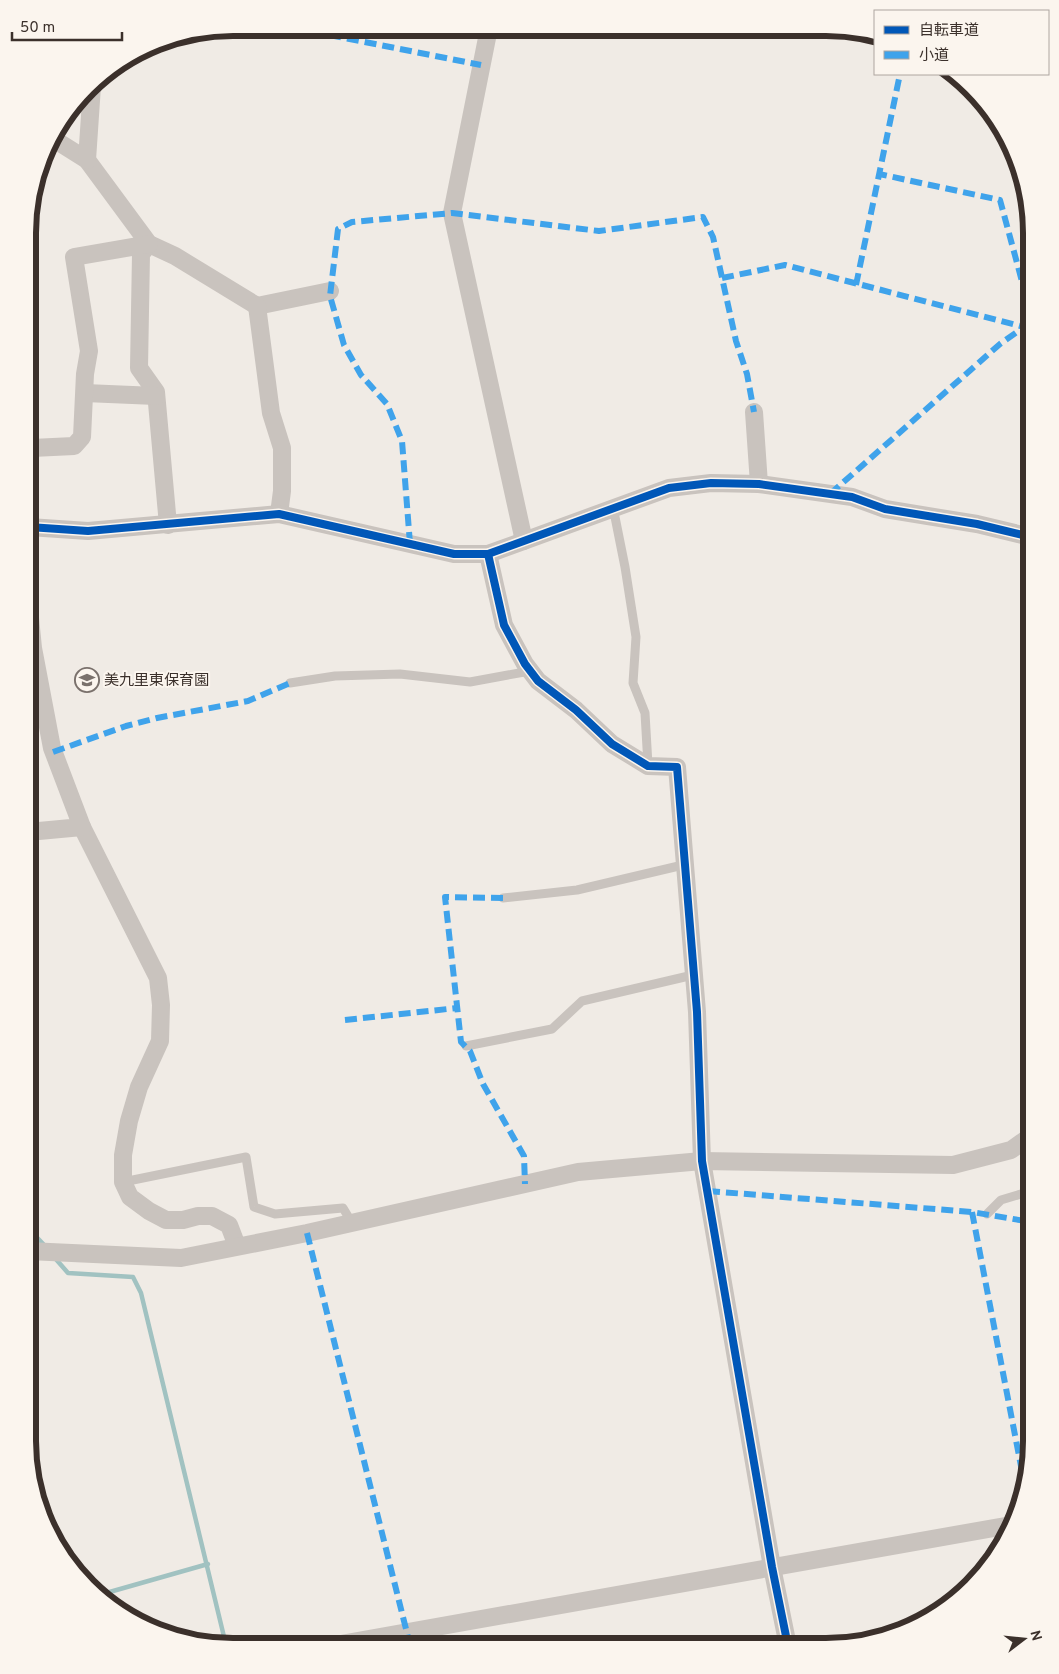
<svg xmlns="http://www.w3.org/2000/svg" width="1059" height="1674" font-family="Overpass,'Noto Sans JP',sans-serif">
<style>
.lines{fill:none;stroke-linecap:round;stroke-linejoin:round}
.stream{stroke:#a1c2c1;stroke-width:4.5}
.lane{stroke:#c9c3be;stroke-width:9}
.street{stroke:#c9c3be;stroke-width:18}
.quiet{stroke:#3fa3eb;stroke-width:6;stroke-dasharray:12 6;stroke-linecap:butt}
.cycleway-casing{stroke:#fbf5ee;stroke-width:11}
.cycleway{stroke:#0057b8;stroke-width:8}
.labels{text-anchor:middle;stroke-width:4;stroke-linejoin:round;paint-order:stroke}
.poi-label{font-size:15px;fill:#3b302b;stroke:#fbf5ee;text-anchor:start}
.rim{fill:none;stroke:#3b302b;stroke-width:6}
</style>
<rect width="100%" height="100%" fill="#f0ebe5"/>
<g class="lines">
<!-- stream -->
<g class="stream">
<polyline points="28,1228 46,1247"/>
<polyline points="54,1257 68,1273 133,1277 141,1293 226,1645"/>
<polyline points="99,1595 208,1564"/>
</g>
<!-- lane -->
<g class="lane">
<polyline points="848,29 868,33"/>
<polyline points="613,507 625,567 636,637 633,683 645,713 648,765"/>
<polyline points="290,683 335,676 400,674 470,682 530,671"/>
<polyline points="503,898 577,890 683,865"/>
<polyline points="466,1046 552,1029 582,1001 693,975"/>
<polyline points="123,1182 246,1157 254,1207 275,1214 343,1208 352,1223"/>
<polyline points="987,1214 1001,1200 1031,1191"/>
</g>
<!-- street -->
<g class="street">
<polyline points="489,28 452,213 524,541"/>
<polyline points="52,138 87,160 149,244 175,256 257,306 330,291"/>
<polyline points="87,160 92,86"/>
<polyline points="149,244 141,254 139,368 156,392 168,525"/>
<polyline points="257,306 271,413 282,448 282,491 279,514"/>
<polyline points="85,393 156,396"/>
<polyline points="754,412 759,484"/>
<polyline points="29,461 32,448 74,446 82,437 85,374 89,351 74,257 149,244"/>
<polyline points="29,527 88,531 279,514 454,554 488,554 669,488 711,483 759,484 852,497 885,509 977,524 1031,537"/>
<polyline points="488,554 504,625 525,664 538,681 576,710 612,744 648,766 677,767 697,1012 702,1161 772,1567 788,1646"/>
<polyline points="82,827 158,978 161,1005 160,1041 139,1087 129,1121 123,1155 123,1182 130,1197 149,1211 166,1220 183,1220 198,1216 212,1216 229,1225 237,1246"/>
<polyline points="28,832 82,827 52,748 33,648 29,608"/>
<polyline points="28,1251 181,1258 307,1233 578,1172 702,1161 953,1165 1011,1150 1031,1136"/>
<polyline points="335,1645 1011,1525"/>
</g>
<!-- quiet -->
<g class="quiet">
<polyline points="294,28 481,65"/>
<polyline points="722,278 785,265 1024,327 1031,334"/>
<polyline points="856,285 900,74"/>
<polyline points="830,494 1000,344 1024,327 1030,311 1000,200 879,174"/>
<polyline points="410,544 402,441 387,404 361,375 344,345 330,296 338,229 352,222 452,213 599,231 703,217 713,237 736,341 747,374 754,412"/>
<polyline points="53,752 126,726 157,718 248,701 290,683"/>
<polyline points="503,898 445,897 461,1042 470,1051 483,1084 524,1156 525,1184"/>
<polyline points="345,1020 457,1008"/>
<polyline points="708,1191 972,1212 1031,1222"/>
<polyline points="972,1212 1025,1487"/>
<polyline points="307,1233 410,1645"/>
</g>
<defs>
<g id="cycleway">
<polyline points="29,527 88,531 279,514 454,554 488,554 669,488 711,483 759,484 852,497 885,509 977,524 1031,537"/>
<polyline points="488,554 504,625 525,664 538,681 576,710 612,744 648,766 677,767 697,1012 702,1161 772,1567 788,1646"/>
</g>
</defs>
<!-- cycleway casing -->
<use href="#cycleway" class="cycleway-casing"/>
<!-- cycleway -->
<use href="#cycleway" class="cycleway"/>
</g>
<!-- icons -->
<defs>
<symbol id="school-ring" viewBox="-11 -11 22 22"><circle r="9.5" fill="#fbf5ee" stroke="#7a716c" stroke-width="1.5"/><path d="M0-5L7-2L0 1L-7-2ZM-4 1L0 2.5L4 1V4Q0 6-4 4Z" fill="#7a716c"/></symbol>
</defs>
<g fill-rule="evenodd">
<use href="#school-ring" x="73" y="666" width="28" height="28"/>
</g>
<g class="labels">
<!-- poi labels -->
<g class="poi-label">
<text x="104" y="685">美九里東保育園</text>
</g>
</g>
<!-- crop -->
<path d="M0 0H1059V1674H0ZM233 36H826A197 197 0 0 1 1023 233V1441A197 197 0 0 1 826 1638H233A197 197 0 0 1 36 1441V233A197 197 0 0 1 233 36Z" fill="#fbf5ee" fill-rule="evenodd"/>
<path class="rim" d="M233 36H826A197 197 0 0 1 1023 233V1441A197 197 0 0 1 826 1638H233A197 197 0 0 1 36 1441V233A197 197 0 0 1 233 36Z"/>
<!-- legend -->
<rect x="874" y="10" width="175" height="65" fill="#fbf5ee" stroke="#aea6a0"/>
<rect x="884" y="26" width="25" height="8" fill="#0057b8" stroke="#aea6a0"/>
<text x="919" y="35" font-size="15" fill="#3b302b">自転車道</text>
<rect x="884" y="51" width="25" height="8" fill="#3fa3eb" stroke="#aea6a0"/>
<text x="919" y="60" font-size="15" fill="#3b302b">小道</text>
<!-- north arrow -->
<g transform="translate(1024 1639) rotate(74)" stroke="#fbf5ee" stroke-width="4" paint-order="stroke">
<path d="M0-4L9 19L0 12L-9 19Z" fill="#3b302b"/>
<text y="-8" font-size="14" font-weight="bold" text-anchor="middle" fill="#3b302b">N</text>
</g>
<!-- scale -->
<path d="M12 32v8h110v-8" fill="none" stroke="#3b302b" stroke-width="2.5"/>
<text x="20" y="32" font-size="15" fill="#3b302b" stroke="#fbf5ee" stroke-width="4" paint-order="stroke">50 m</text>
</svg>
